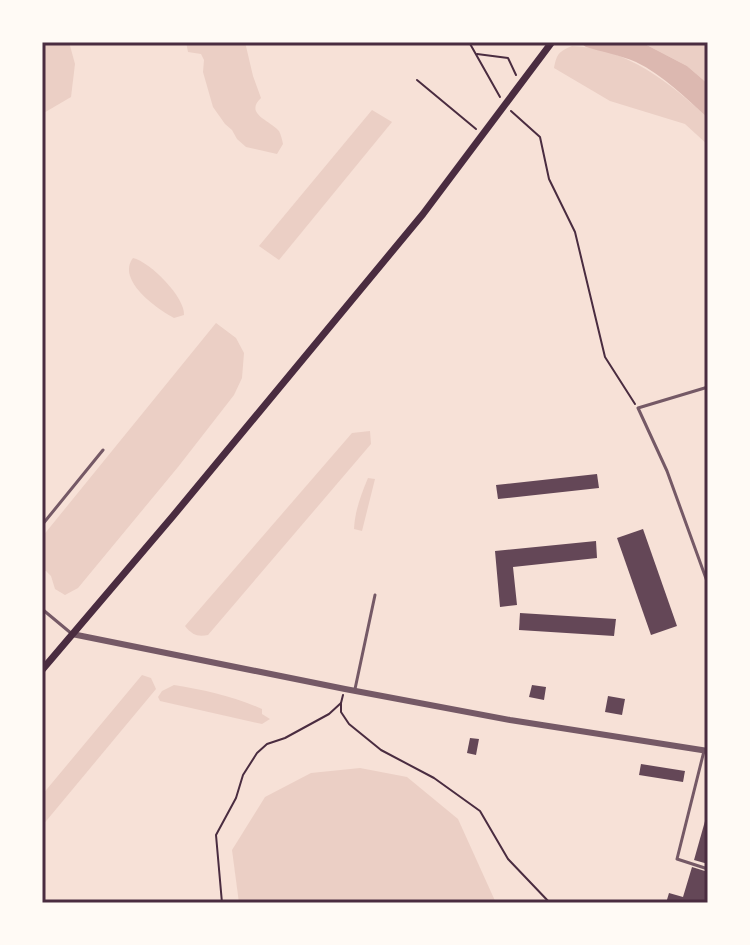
<svg xmlns="http://www.w3.org/2000/svg" width="750" height="945" font-family="Commissioner,sans-serif">
<style>
.green{fill:#ebcfc5}
.water{fill:#dcb8b0}
.building{fill:#644757}
.lines{fill:none;stroke-linecap:round;stroke-linejoin:round}
.path{stroke:#4a2c40;stroke-width:2}
.service{stroke:#755966;stroke-width:3}
.tertiary{stroke:#755966;stroke-width:6}
.secondary{stroke:#4a2c40;stroke-width:7}
.neatline{fill:none;stroke:#4a2c40;stroke-width:3}
</style>
<rect width="100%" height="100%" fill="#f7e1d7"/>
<!-- green -->
<g class="green">
<polygon points="42,42 69,42 75,64 71,97 42,114"/>
<path d="M186,42H245L253,76L261,98C244,114 270,120 279,131C281,135 282,139 283,144L277,154L246,147L237,139L232,130L225,124L213,107L203,72L204,60L201,54L188,52Z"/>
<polygon points="641,42 708,42 708,84 687,66"/>
<path d="M572,46C627,48 669,82 708,118V145L685,124L610,101L554,68C557,54 558,52 572,46Z"/>
<polygon points="372,110 392,122 279,260 259,246"/>
<path d="M133,258C150,262 185,297 184,315L174,318C157,309 116,280 133,258Z"/>
<polygon points="216,323 236,338 244,353 242,378 234,395 178,467 78,588 65,595 55,589 51,576 46,571 42,571 42,537"/>
<path d="M370,431L371,444L208,635C198,637 192,635 185,626L352,433Z"/>
<path d="M368,478L375,479L362,531L354,529C355,510 361,495 368,478Z"/>
<polygon points="142,675 151,678 156,689 42,826 42,795"/>
<path d="M174,685C204,690 233,696 262,709V714L270,719L262,724L160,701L158,697L162,691Z"/>
<polygon points="360,768 407,777 458,819 496,903 239,903 232,850 265,797 311,773"/>
</g>
<!-- water -->
<path class="water" d="M579,42H641L687,66L708,84V118C686,98 663,75 636,62C620,55 602,52 586,47Z"/>
<!-- building -->
<g class="building">
<polygon points="597,474 599,488 498,499 496,485"/>
<polygon points="643,529 677,626 651,635 617,538"/>
<polygon points="596,541 597,558 513,567 517,605 500,607 495,551"/>
<polygon points="520,613 616,619 614,636 519,630"/>
<polygon points="532,685 546,687 544,700 529,697"/>
<polygon points="608,696 625,699 622,715 605,712"/>
<polygon points="470,738 479,739 476,755 467,753"/>
<polygon points="641,764 685,771 683,782 639,775"/>
<polygon points="707,814 708,814 708,864 694,860"/>
<polygon points="692,867 708,872 708,896 706,903 666,903 669,893 683,897"/>
</g>
<g class="lines">
<!-- path -->
<g class="path">
<polyline points="469,42 500,97"/>
<polyline points="477,54 508,58 516,75"/>
<polyline points="417,80 476,129"/>
<polyline points="511,111 540,137 549,179 575,232 605,357 635,404"/>
<polyline points="341,703 341,712 349,724 381,750 434,778 480,811 508,859 550,903"/>
<polyline points="222,903 216,835 236,798 243,775 257,753 267,744 285,738 329,714 341,703 343,695"/>
</g>
<!-- service -->
<g class="service">
<polyline points="708,387 638,408 667,471 708,584"/>
<polyline points="42,525 103,450"/>
<polyline points="42,609 72,634"/>
<polyline points="355,689 375,595"/>
<polyline points="704,751 677,859 708,869"/>
</g>
<!-- tertiary -->
<polyline class="tertiary" points="72,634 345,689 510,720 708,751"/>
<!-- secondary -->
<polyline class="secondary" points="42,670 173,516 423,214 552,42"/>
</g>
<!-- border -->
<rect width="750" height="945" fill="none" stroke="#fffaf5" stroke-width="88"/>
<rect x="44" y="44" width="662" height="857" class="neatline"/>
</svg>
